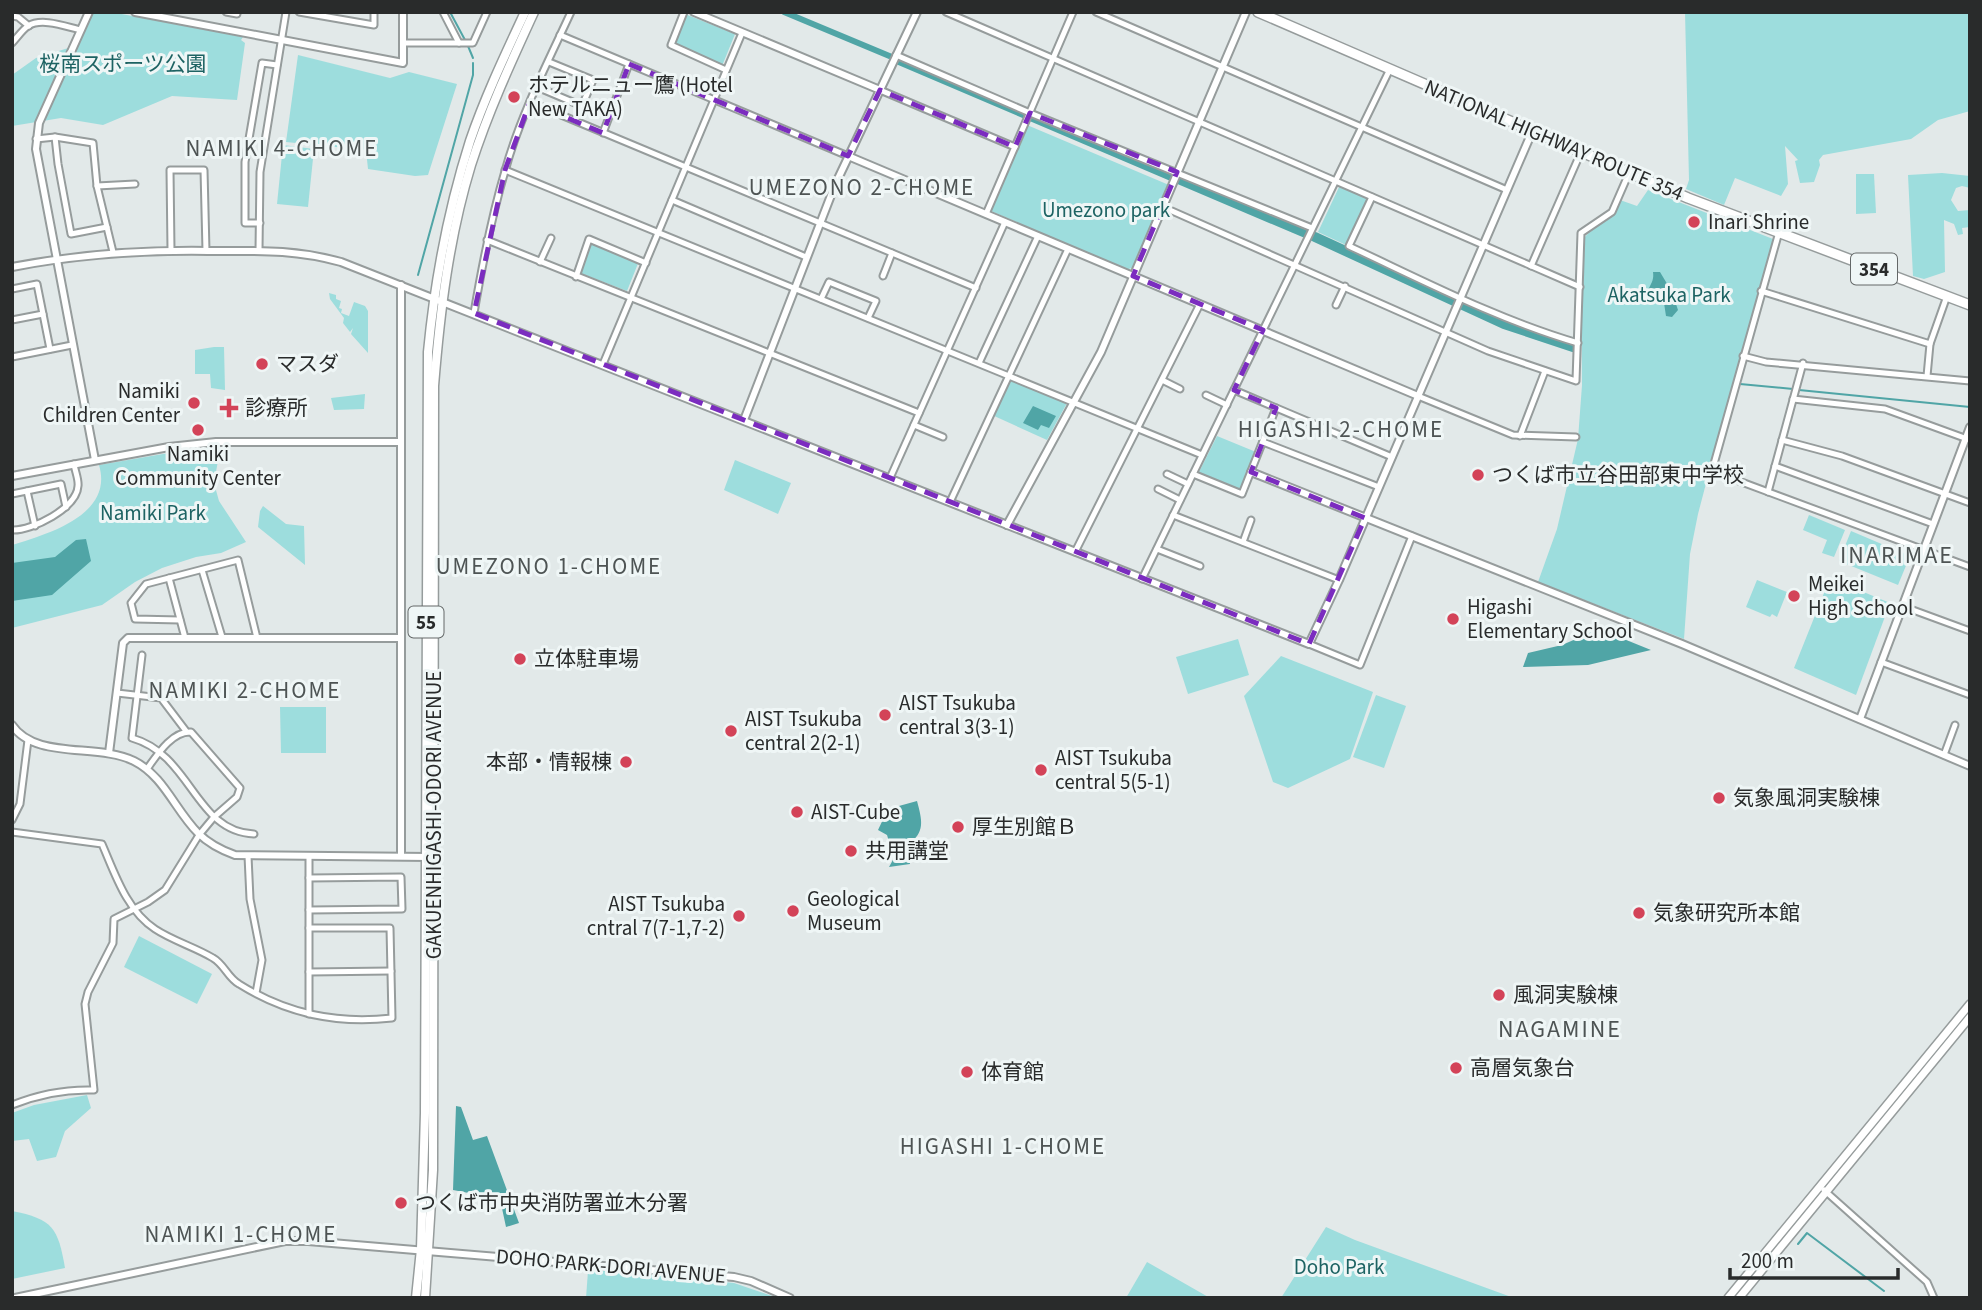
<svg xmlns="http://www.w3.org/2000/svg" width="1982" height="1310" font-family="'Source Sans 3','Noto Sans JP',sans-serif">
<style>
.green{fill:#9ddddd}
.water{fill:#50a5a6}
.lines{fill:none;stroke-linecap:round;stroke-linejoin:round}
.stream{stroke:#50a5a6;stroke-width:2}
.canal{stroke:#50a5a6;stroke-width:6}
.river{stroke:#50a5a6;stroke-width:10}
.minor-casing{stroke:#969c9c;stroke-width:9}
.tertiary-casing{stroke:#969c9c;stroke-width:10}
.secondary-casing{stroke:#969c9c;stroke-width:10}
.primary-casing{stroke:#969c9c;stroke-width:11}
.trunk-casing{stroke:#969c9c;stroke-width:12}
.minor{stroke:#fff;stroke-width:5}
.tertiary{stroke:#fff;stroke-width:6}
.secondary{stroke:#fff;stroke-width:7}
.primary{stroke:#fff;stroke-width:8}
.trunk{stroke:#fff;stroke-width:9}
.marked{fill:none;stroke:#7b2cbf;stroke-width:5;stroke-dasharray:14 9;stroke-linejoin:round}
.poi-dot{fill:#d34358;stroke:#eff6f6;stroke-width:2.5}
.labels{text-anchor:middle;stroke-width:6;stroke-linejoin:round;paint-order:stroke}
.shield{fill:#eff6f6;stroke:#646868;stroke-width:2}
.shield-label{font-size:19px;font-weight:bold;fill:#292b2b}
.park-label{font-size:21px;fill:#1d6363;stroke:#eff6f6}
.poi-label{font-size:21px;fill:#292b2b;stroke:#eff6f6;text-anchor:start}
.street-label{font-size:21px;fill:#292b2b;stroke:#eff6f6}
.neighbourhood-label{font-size:23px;letter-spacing:2px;fill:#4e5454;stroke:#eff6f6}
.quarter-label{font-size:24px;letter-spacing:2px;fill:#4e5454;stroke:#eff6f6}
</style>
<rect width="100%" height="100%" fill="#e2e9e9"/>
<!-- green -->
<g class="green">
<polygon points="96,12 111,12 243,37 241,40 245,43 237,100 172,96 103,125 61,118 12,126 12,75 36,58 78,45 91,15"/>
<polygon points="1685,12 1970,12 1970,111 1938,120 1911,139 1823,155 1819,160 1820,165 1814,182 1800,183 1795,161 1798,160 1785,146 1788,184 1781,196 1735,178 1724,205 1686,189 1689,180"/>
<polygon points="685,14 735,34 722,66 673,46"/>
<polygon points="298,55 390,78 409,72 457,84 428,175 415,176 368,169 366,150 286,142"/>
<polygon points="1027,125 1169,185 1134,267 1126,270 991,211"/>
<polygon points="283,145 314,149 308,207 277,204"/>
<polygon points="1942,173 1970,176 1970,188 1962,186 1956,188 1951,200 1958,211 1970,210 1970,227 1962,228 1963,234 1958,235 1954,224 1944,220 1945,272 1924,279 1913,276 1908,175"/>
<polygon points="1856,174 1874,174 1876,213 1856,214"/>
<polygon points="1340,185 1368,198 1346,245 1318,232"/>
<polygon points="1648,190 1773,239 1761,291 1728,400 1698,514 1690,554 1684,639 1538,582 1557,529 1578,439 1582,385 1581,241 1620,200 1637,206"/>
<polygon points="592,242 639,261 627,291 580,273"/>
<polygon points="329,293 336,295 336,299 341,301 339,308 342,309 341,313 349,316 354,302 365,306 368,311 368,353 351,334 353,328 350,332 343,323 344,318 330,299"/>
<polygon points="214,347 224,347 225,390 211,388 210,374 195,374 195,350"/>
<polygon points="1010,379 1067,403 1047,440 992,415"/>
<polygon points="365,394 364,409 334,410 331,398"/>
<polygon points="1217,436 1256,452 1240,491 1199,472"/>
<path d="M221,444L214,483L219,501L246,542L221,553L196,557L162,568L135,582L102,605L12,628V545C48,534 114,515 99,465Z"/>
<polygon points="735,460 791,483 778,514 724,490"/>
<polygon points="263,506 286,524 304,526 305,565 258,527 260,511"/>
<polygon points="1809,515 1845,530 1834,557 1822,553 1827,540 1803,530"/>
<polygon points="1851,531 1910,556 1898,585 1839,561"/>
<polygon points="1830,578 1890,603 1856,695 1794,668"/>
<polygon points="1757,580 1787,592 1777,617 1772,614 1770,617 1746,607"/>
<polygon points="1238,639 1249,675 1188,694 1176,657"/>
<polygon points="1281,656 1373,692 1350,759 1288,788 1273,782 1244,696"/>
<polygon points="1376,695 1406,706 1384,768 1353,757"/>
<polygon points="280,707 326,707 326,753 281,753"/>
<polygon points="139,936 212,974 197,1004 124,967"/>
<polygon points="87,1095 91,1108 65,1131 56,1157 37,1161 29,1139 12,1141 12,1113 34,1105"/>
<path d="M12,1211C53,1219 58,1228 65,1268L12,1279Z"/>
<polygon points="1326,1227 1355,1240 1514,1298 1281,1298"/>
<polygon points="1147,1262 1210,1298 1126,1298"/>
<polygon points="591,1269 734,1283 778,1298 586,1298 588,1271"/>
</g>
<!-- water -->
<g class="water">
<path d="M1653,272H1660L1672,292L1678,310L1672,317L1666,316L1664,303L1661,300L1655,301L1649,294L1636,302L1616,303C1630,299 1640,305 1649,288C1652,282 1654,279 1653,272Z"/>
<polygon points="1033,406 1056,416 1049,428 1041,425 1038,430 1023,423"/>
<polygon points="86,539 91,561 52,595 12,601 12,563 55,557 76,540"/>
<polygon points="1599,629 1651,650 1588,665 1523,667 1528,653 1562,645"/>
<path d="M917,801C922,820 926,833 907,845L910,864L889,867L894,858L887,835L878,830L888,809Z"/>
<polygon points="456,1106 461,1107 473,1140 487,1136 519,1223 506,1227 500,1199 453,1190"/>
</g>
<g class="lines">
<!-- stream -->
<g class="stream">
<polyline points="450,12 465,40"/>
<polyline points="468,46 473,58"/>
<polyline points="418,275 473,75 473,63"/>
<polyline points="1740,384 1793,389"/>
<polyline points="1799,390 1970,407"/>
<polyline points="1798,1244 1807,1233 1884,1291"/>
<polyline points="1886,1297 1886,1298"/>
</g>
<!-- canal -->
<polyline class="canal" points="784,12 899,60"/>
<!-- river -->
<polyline class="river" points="899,60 1315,237 1504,324 1573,347"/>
<defs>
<g id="minor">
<polyline points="226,12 237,14 237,12"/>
<polyline points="299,12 374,25 374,12"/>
<polyline points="443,12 459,43"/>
<polyline points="684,12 671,45 726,70"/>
<polyline points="946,12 1580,287"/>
<polyline points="1096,12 1507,190"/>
<polyline points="12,16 18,17 29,26"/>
<polyline points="560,35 848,156"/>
<path d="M12,43C17,38 22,30 28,26C42,17 67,27 81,30"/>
<polyline points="403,43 473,43 487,12"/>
<polyline points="896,55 1030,113 1312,228"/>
<polyline points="537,87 582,106 593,80 549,62"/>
<polyline points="880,90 1015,147"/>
<polyline points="530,102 976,288"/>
<polyline points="603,133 629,64"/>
<polyline points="55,137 58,164 71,234 107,227"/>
<polyline points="36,139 55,137 93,143 97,186 113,252"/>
<polyline points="505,170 1202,455"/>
<polyline points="97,186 135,184"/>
<path d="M1372,197L1349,246C1424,281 1499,320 1578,343"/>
<polyline points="672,200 806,257"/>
<polyline points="1163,207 1488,351 1576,381 1581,233 1612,212 1629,173"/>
<polyline points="986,214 1073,12"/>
<polyline points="260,223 245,223 245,162 262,63 277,65"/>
<polyline points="1779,232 1712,471 1970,567"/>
<polyline points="487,240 919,413"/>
<polyline points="171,250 170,170 204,170 206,251"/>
<polyline points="259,250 260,172 286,12"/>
<polyline points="540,262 551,238"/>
<polyline points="1531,266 1581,152"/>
<polyline points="883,276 892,253"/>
<polyline points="576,277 589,239 646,263"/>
<polyline points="12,289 37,284 50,349"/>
<polyline points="1761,291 1930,344"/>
<polyline points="821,299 829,282 876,301 868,318"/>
<polyline points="1336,305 1345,286"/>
<path d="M474,313C482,266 491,218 505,171C520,116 547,64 571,12"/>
<polyline points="12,320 43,314"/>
<polyline points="1743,356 1766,362 1970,381"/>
<polyline points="12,357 72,345"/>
<polyline points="979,363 1038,236"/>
<polyline points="603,364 742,33"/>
<polyline points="1927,376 1930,344 1947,296"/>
<polyline points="1162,380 1180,389"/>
<polyline points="1234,390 1392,457"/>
<polyline points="1206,395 1227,405"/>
<polyline points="1418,396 1513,435 1576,437"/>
<polyline points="1793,399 1885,409 1970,440"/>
<polyline points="914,425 943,437"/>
<polyline points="1520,436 1545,371"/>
<polyline points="1782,440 1842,456 1970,503"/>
<polyline points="1263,442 1379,487"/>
<polyline points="1775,466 1933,524"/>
<polyline points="1167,474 1188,484"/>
<polyline points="1193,474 1242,494 1276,408"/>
<polyline points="890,478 1005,222"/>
<polyline points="1158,489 1180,500"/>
<polyline points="27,491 35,526"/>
<polyline points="1768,492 1803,363"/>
<polyline points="12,494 61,484 66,507"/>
<polyline points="950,502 1068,249"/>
<polyline points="1173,515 1339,580"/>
<path d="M12,530C32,531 77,508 78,486C79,480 75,471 74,464"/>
<polyline points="1243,542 1251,520"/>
<polyline points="1157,549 1200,566"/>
<polyline points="1075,552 1200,304"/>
<polyline points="202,570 222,637"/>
<polyline points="169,578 185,638"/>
<polyline points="1142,579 1390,69"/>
<polyline points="1902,606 1970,631"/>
<polyline points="180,620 135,619 131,603 146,584 238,560 257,638"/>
<polyline points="1309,644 1360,665 1412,536"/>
<path d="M142,655L132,738C192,755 195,832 254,834"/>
<polyline points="1881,662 1970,695"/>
<polyline points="117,693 161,698 186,731"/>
<polyline points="1944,755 1955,725"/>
<polyline points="12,820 20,804 28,740"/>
<path d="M12,832L102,844C115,874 127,911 155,929C173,941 195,947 213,958C224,964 228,978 239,984C287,1014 336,1024 392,1018L390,928H309"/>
<polyline points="248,856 250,899 262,960 256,993"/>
<polyline points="309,857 309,1014"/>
<polyline points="309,910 402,909 401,877 309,878"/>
<polyline points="309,972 391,971"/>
<path d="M12,1105C39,1094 64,1089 94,1090L85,1004L88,992L113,943L114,919L148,902L165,890L199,835L214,817L237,797L240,788L191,732C172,731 157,755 147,769"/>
<polyline points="1824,1190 1927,1282 1934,1298"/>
</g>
<g id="tertiary">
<polyline points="89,12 39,123 36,149 95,460"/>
<polyline points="135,12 403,63 403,12"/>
<polyline points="694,12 880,90"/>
<polyline points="848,156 1418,396"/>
<path d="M12,267C79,254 141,250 209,251C258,251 292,249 341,262L1309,644L1339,580L1532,132"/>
<polyline points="744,420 835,185 917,12"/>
<polyline points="1251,472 1682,644 1970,766"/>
<polyline points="12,476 169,447 216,442 401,442"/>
<polyline points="1007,525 1101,352 1246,12"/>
<polyline points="1860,719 1970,427"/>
<path d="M12,725C35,760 98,743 134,761C164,776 175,810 198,833C209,844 221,850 235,855L430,857"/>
<polyline points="109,753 123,643 128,638 401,638"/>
<polyline points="401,856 401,285"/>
<polyline points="15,1298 285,1241 308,1241 734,1277 751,1281 790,1298"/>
</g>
<g id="secondary">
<polyline points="1728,1298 1970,1004"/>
<polyline points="1739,1298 1970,1017"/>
</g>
<g id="primary">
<path d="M416,1298L421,1249L425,1113L428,352C435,280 448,210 470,141C485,97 505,55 525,12"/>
<path d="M425,1298L433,1170L434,386C440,311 449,237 471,165C488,112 511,62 534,12"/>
</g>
<polyline id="trunk" points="1258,12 1688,198 1970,305"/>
</defs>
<!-- minor casing -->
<use href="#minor" class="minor-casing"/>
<!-- tertiary casing -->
<use href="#tertiary" class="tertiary-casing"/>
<!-- secondary casing -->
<use href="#secondary" class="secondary-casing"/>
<!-- primary casing -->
<use href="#primary" class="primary-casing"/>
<!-- trunk casing -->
<use href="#trunk" class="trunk-casing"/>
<!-- minor -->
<use href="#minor" class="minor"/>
<!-- tertiary -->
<use href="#tertiary" class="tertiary"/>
<!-- secondary -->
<use href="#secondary" class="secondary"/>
<!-- primary -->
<use href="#primary" class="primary"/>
<!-- trunk -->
<use href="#trunk" class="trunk"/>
</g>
<!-- marked area -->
<path class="marked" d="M629,64L848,156L880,90L1015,147L1030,113L1177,172L1133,276L1263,330L1234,390L1276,408L1251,472L1365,518L1309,644L474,313L505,170L530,102L603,133Z"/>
<!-- markers -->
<g class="poi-dot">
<circle cx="514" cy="97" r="7"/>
<circle cx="1694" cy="222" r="7"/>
<circle cx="262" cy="364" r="7"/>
<circle cx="194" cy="403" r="7"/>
<path d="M225.5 397.5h7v7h7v7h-7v7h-7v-7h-7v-7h7z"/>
<circle cx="198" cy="430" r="7"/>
<circle cx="1478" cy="475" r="7"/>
<circle cx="1794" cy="596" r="7"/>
<circle cx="1453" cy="619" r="7"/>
<circle cx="520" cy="659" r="7"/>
<circle cx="885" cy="715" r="7"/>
<circle cx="731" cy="731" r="7"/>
<circle cx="626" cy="762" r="7"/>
<circle cx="1041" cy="770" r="7"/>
<circle cx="1719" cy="798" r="7"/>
<circle cx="797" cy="812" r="7"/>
<circle cx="958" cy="827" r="7"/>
<circle cx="851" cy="851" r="7"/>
<circle cx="793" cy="911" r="7"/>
<circle cx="1639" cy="913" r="7"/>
<circle cx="739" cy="916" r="7"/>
<circle cx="1499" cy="995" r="7"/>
<circle cx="1456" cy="1068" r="7"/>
<circle cx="967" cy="1072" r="7"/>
<circle cx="401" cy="1203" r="7"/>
</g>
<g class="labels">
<!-- shield labels -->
<g class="shield">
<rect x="1851" y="253.5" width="46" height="31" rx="5"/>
<rect x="408.5" y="606.5" width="35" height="31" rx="5"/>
</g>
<g class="shield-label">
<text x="1874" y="276">354</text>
<text x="426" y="629">55</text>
</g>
<!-- park labels -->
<g class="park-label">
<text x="123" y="71">桜南スポーツ公園</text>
<text x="1106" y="217">Umezono park</text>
<text x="1669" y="302">Akatsuka Park</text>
<text x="153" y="520">Namiki Park</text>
<text x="1339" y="1274">Doho Park</text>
</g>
<!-- poi labels -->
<g class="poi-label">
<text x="528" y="92">ホテルニュー鷹 (Hotel<tspan x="528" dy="24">New TAKA)</tspan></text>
<text x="1708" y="229">Inari Shrine</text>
<text x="276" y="371">マスダ</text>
<text x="180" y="398" text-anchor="end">Namiki<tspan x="180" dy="24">Children Center</tspan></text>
<text x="245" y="415">診療所</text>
<text x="198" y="461" text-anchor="middle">Namiki<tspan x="198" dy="24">Community Center</tspan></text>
<text x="1492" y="482">つくば市立谷田部東中学校</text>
<text x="1808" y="591">Meikei<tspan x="1808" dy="24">High School</tspan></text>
<text x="1467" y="614">Higashi<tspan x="1467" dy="24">Elementary School</tspan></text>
<text x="534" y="666">立体駐車場</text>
<text x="899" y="710">AIST Tsukuba<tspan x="899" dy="24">central 3(3-1)</tspan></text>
<text x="745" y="726">AIST Tsukuba<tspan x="745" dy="24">central 2(2-1)</tspan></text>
<text x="1055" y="765">AIST Tsukuba<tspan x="1055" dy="24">central 5(5-1)</tspan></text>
<text x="612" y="769" text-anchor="end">本部・情報棟</text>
<text x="1733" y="805">気象風洞実験棟</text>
<text x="811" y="819">AIST-Cube</text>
<text x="972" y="834">厚生別館Ｂ</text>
<text x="865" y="858">共用講堂</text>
<text x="807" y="906">Geological<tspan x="807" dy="24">Museum</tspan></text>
<text x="725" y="911" text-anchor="end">AIST Tsukuba<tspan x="725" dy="24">cntral 7(7-1,7-2)</tspan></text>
<text x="1653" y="920">気象研究所本館</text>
<text x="1513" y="1002">風洞実験棟</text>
<text x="1470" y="1075">高層気象台</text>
<text x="981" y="1079">体育館</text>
<text x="415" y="1210">つくば市中央消防署並木分署</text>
</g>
<!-- street labels -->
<g class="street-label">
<text transform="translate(1554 140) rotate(23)" y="7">NATIONAL HIGHWAY ROUTE 354</text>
<text transform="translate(434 815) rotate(-90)" y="7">GAKUENHIGASHI-ODORI AVENUE</text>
<text transform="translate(611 1266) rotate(5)" y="7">DOHO PARK-DORI AVENUE</text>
</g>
<!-- neighbourhood labels -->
<g class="neighbourhood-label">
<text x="282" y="156">NAMIKI 4-CHOME</text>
<text x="862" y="195">UMEZONO 2-CHOME</text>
<text x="1341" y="437">HIGASHI 2-CHOME</text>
<text x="549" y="574">UMEZONO 1-CHOME</text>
<text x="245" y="698">NAMIKI 2-CHOME</text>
<text x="1003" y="1154">HIGASHI 1-CHOME</text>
<text x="241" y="1242">NAMIKI 1-CHOME</text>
</g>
<!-- quarter labels -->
<g class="quarter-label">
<text x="1897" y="563">INARIMAE</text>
<text x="1560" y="1037">NAGAMINE</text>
</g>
</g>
<!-- border -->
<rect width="1982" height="1310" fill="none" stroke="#292b2b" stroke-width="28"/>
<!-- scale -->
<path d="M1730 1268v10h168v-10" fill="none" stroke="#292b2b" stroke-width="3.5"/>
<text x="1741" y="1268" font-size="21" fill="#292b2b" stroke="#eff6f6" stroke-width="5" paint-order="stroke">200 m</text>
</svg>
